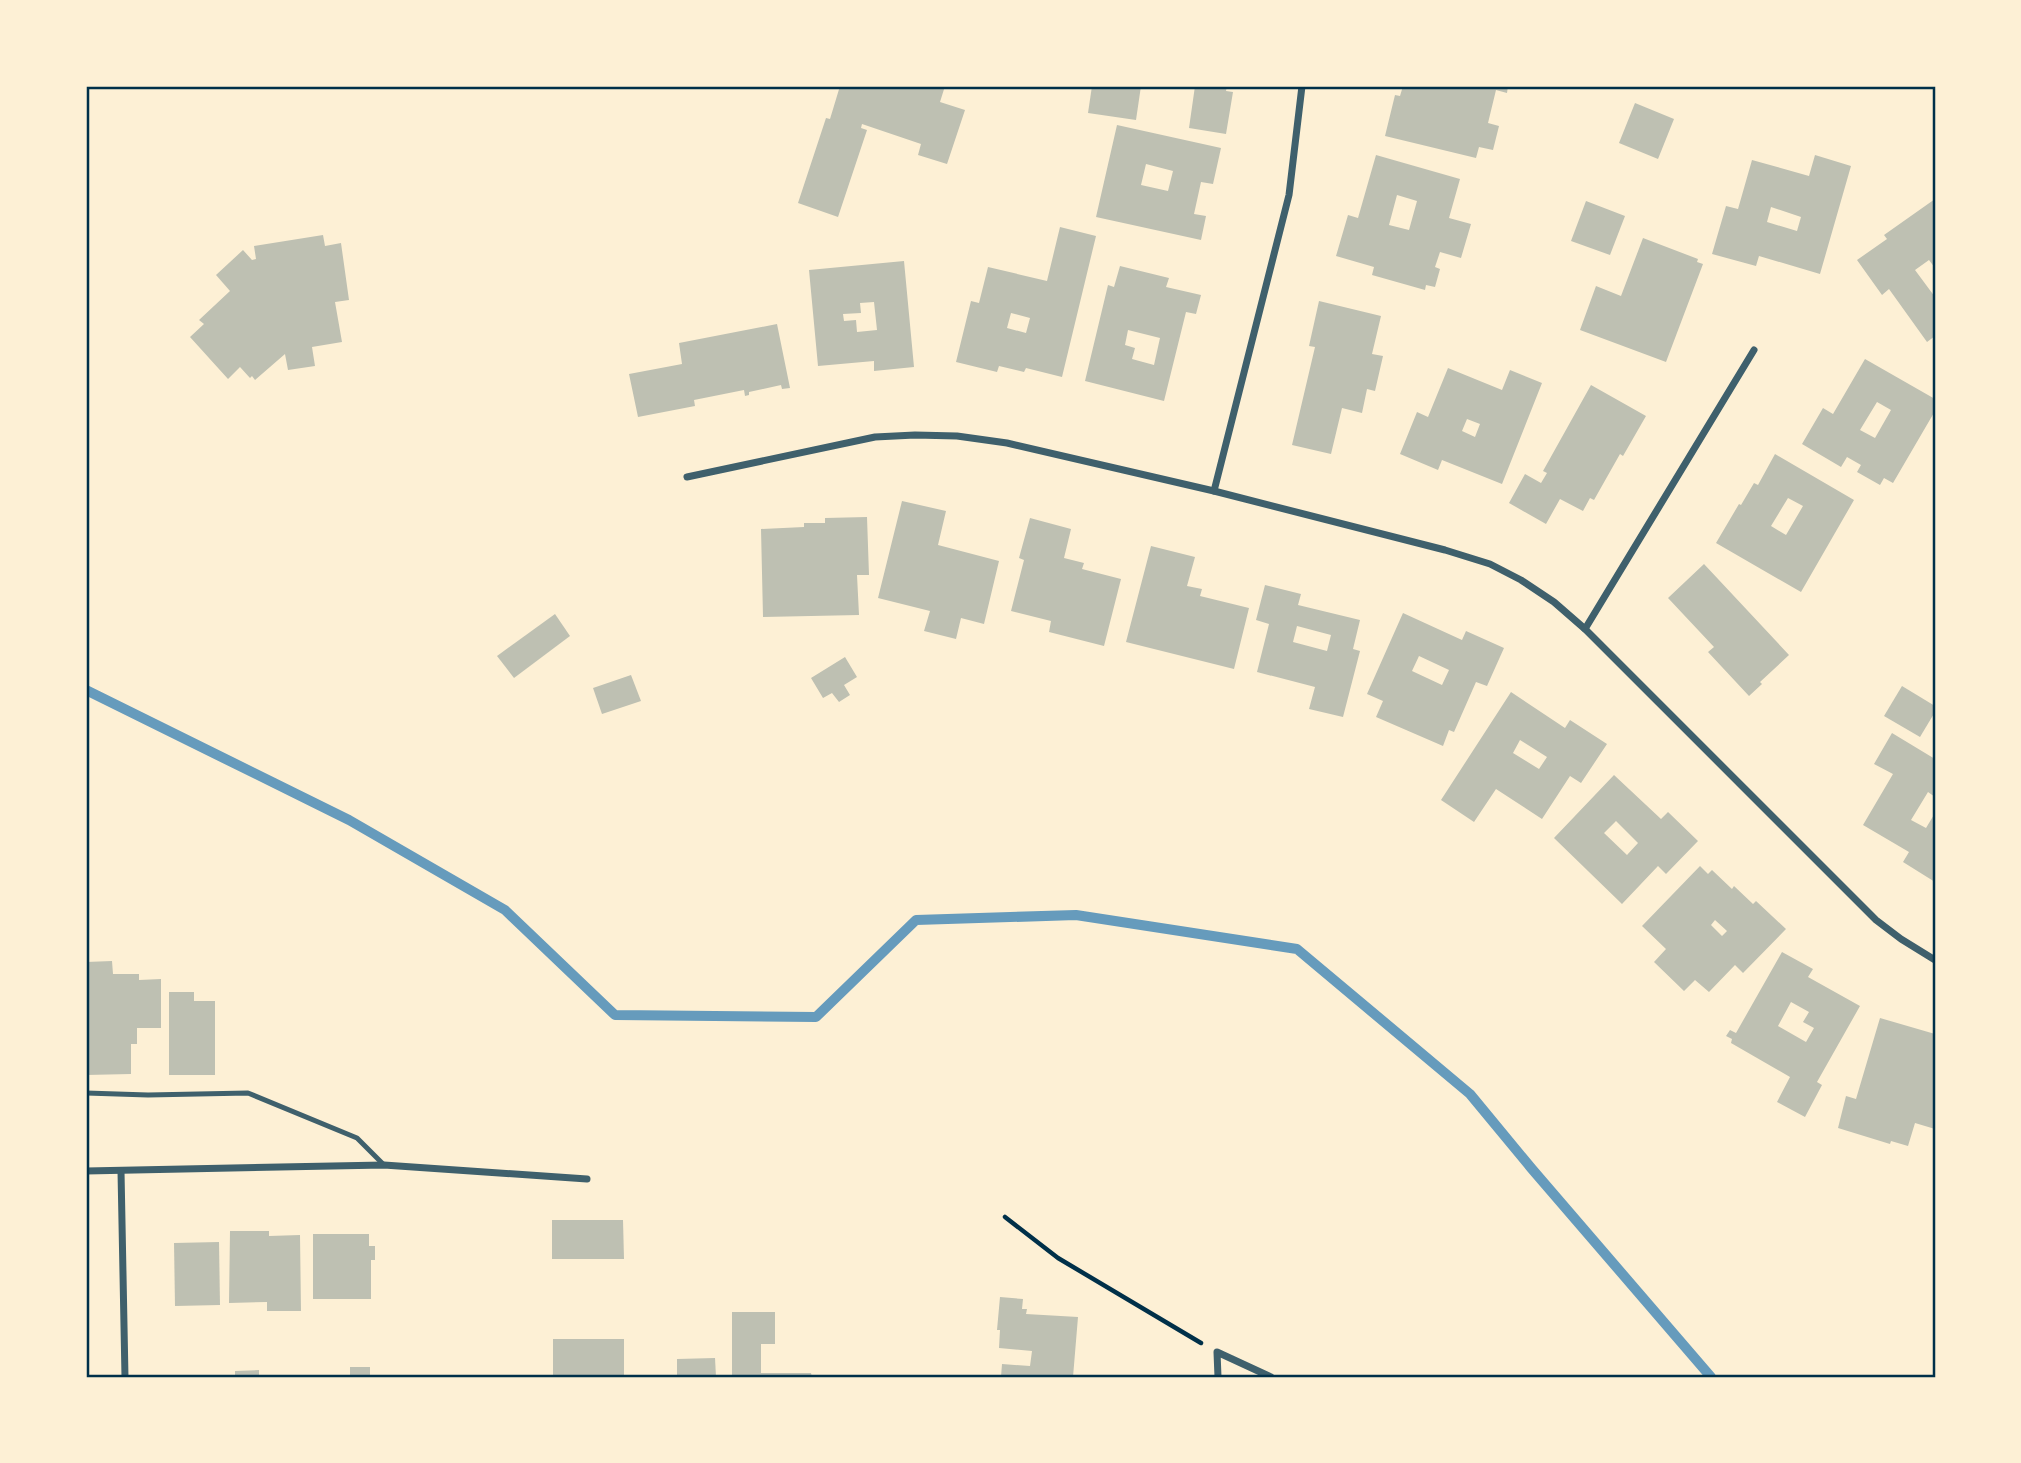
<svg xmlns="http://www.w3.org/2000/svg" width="2021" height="1463" font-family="'Roboto Serif',serif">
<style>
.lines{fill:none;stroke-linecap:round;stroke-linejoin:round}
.stream{stroke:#669bbc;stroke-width:10}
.building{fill:#bec0b2;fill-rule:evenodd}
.path{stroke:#003049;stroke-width:4.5}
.service{stroke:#3f606c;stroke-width:5}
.minor{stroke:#3f606c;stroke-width:7}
.neatline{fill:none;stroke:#003049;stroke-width:2.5}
</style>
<rect width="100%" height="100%" fill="#fdf0d5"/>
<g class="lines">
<!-- stream -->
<polyline class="stream" points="86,690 349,820 505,910 615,1015 816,1017 916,920 1076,915 1297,949 1470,1094 1532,1169 1711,1377"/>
</g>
<!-- building -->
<g class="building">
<polygon points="840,86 945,86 940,102 965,110 947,164 918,155 921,144 862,124 861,128 867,130 838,217 798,203 826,118 830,119"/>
<polygon points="1092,86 1141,86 1136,120 1088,113"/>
<polygon points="1195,86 1227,86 1226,91 1233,92 1226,134 1189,128"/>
<polygon points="1403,86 1508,86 1507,93 1496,90 1488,123 1499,126 1493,150 1479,147 1476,158 1385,136 1395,95 1400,96"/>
<polygon points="1635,103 1674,119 1658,159 1619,143"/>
<path d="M1117,125L1221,148L1213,184L1201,182L1194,214L1206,216L1201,240L1096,217ZM1146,164L1173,171L1168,191L1141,185Z"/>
<path d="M1376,155L1460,179L1449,218L1471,224L1461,258L1440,252L1435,267L1440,269L1435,287L1426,285L1425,290L1372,275L1374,267L1336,256L1348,215L1358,218ZM1397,195L1417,201L1409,230L1389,225Z"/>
<path d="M1815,155L1851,166L1820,274L1759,256L1756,266L1712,254L1726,206L1738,209L1752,160L1809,176ZM1771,207L1801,217L1797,231L1767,222Z"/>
<polygon points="1935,199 1935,268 1929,260 1915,270 1935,297 1935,336 1927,342 1889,289 1882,295 1857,260 1887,239 1884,235"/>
<polygon points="1586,201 1625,216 1610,255 1571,241"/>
<path d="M1060,227L1096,236L1062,377L1026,368L1024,372L999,366L997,372L956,362L971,301L979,303L988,267L1047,281ZM1011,313L1030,318L1026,333L1007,328Z"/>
<polygon points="323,235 325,246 341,243 349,300 335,302 342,342 312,347 315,366 288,370 285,354 255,380 252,376 250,378 240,367 228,379 190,337 204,324 199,320 230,291 216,275 243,250 252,260 256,259 254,246"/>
<polygon points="1643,238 1698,259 1697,262 1703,264 1666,362 1580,330 1596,286 1621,296"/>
<path d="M904,261L914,367L874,371V361L818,366L809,270ZM874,302L877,330L857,332L856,320L844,321L843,314L861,313L860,303Z"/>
<path d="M1120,266L1169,278L1166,287L1201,295L1196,314L1186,312L1164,401L1085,381L1108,285L1114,287ZM1128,330L1160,338L1154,365L1132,359L1135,348L1125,345Z"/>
<polygon points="1319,301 1381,316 1372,354 1383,356 1375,391 1367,389 1362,413 1342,408 1331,454 1292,445 1315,347 1309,346"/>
<polygon points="777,324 790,388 782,389 781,385 749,392 749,395 745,396 744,390 694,400 695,406 638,417 629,374 682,364 679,343"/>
<path d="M1865,359L1935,399V411L1893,483L1884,478L1880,485L1857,472L1861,465L1847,457L1841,467L1802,444L1823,408L1833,414ZM1877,402L1891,410L1875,438L1860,430Z"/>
<path d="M1448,368L1502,390L1510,370L1542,383L1502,484L1442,460L1438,470L1400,454L1417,412L1428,417ZM1467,419L1480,424L1475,437L1462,431Z"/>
<polygon points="1591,385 1646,416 1623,456 1620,454 1594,500 1590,498 1583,511 1560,499 1546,524 1509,503 1525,474 1541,483 1547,473 1543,471"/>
<path d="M1775,454L1854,500L1801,592L1716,543L1739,504L1741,505L1754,483L1758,485ZM1788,498L1803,506L1786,535L1771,526Z"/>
<polygon points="902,501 946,511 938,545 999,561 984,624 961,618 956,639 924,631 930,611 878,598"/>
<polygon points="867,517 869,575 857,575 859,615 763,617 761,529 804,527 804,523 825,523 825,518"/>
<polygon points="1030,518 1071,529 1064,558 1084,563 1082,569 1121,579 1104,646 1049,632 1051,621 1011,611 1024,560 1019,558"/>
<polygon points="1151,546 1195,557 1187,586 1202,589 1200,596 1249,608 1234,669 1126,642"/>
<polygon points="1704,564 1789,655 1760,682 1762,684 1749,696 1708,652 1714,647 1668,598"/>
<path d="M1265,585L1301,594L1298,605L1360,620L1353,649L1360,651L1343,717L1309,709L1315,687L1257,672L1269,624L1256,620ZM1297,626L1331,635L1327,651L1293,642Z"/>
<path d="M1403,613L1462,640L1466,631L1504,648L1487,686L1476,682L1454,732L1449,730L1443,746L1376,717L1383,701L1367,694ZM1419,656L1449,670L1442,685L1412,671Z"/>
<polygon points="555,614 570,636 514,678 497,656"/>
<polygon points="845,657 857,677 844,685 850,695 839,702 832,693 823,698 811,678"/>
<polygon points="631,675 641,701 602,714 593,688"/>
<polygon points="1902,686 1935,706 1935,712 1920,737 1884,716"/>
<path d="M1511,692L1565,728L1570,720L1607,744L1581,783L1570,776L1542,819L1496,789L1474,822L1441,800ZM1520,740L1547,757L1539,769L1513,753Z"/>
<polygon points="1892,733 1935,759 1935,797 1928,792 1911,820 1926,828 1935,813 1935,882 1903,862 1909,852 1863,825 1893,774 1874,764"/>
<path d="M1614,775L1661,819L1668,812L1698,841L1666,874L1658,866L1622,904L1554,838ZM1616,821L1638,843L1627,855L1604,833Z"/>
<path d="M1700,866L1708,874L1712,870L1732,889L1734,886L1753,904L1756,901L1786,929L1743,973L1735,965L1709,992L1695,980L1684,991L1654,962L1666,949L1642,926ZM1715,920L1727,931L1722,936L1711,925Z"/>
<path d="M1782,952L1813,969L1808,977L1860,1006L1817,1082L1822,1085L1805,1117L1777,1102L1790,1077L1731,1043L1732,1039L1726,1036L1730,1030L1736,1033ZM1791,1002L1809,1012L1803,1022L1814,1028L1806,1042L1778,1026Z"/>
<polygon points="112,961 113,974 139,974 139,980 161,979 161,1028 137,1028 137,1044 131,1044 131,1074 86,1075 86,962"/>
<polygon points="169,992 194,992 194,1001 215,1001 215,1075 169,1075"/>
<polygon points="1880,1018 1935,1034 1935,1129 1915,1123 1908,1146 1891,1141 1890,1144 1838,1128 1846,1096 1856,1099"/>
<polygon points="552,1220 623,1220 624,1259 552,1259"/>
<polygon points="230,1231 269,1231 269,1236 300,1235 301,1311 267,1311 267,1302 229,1303"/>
<polygon points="313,1234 369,1234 369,1246 375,1246 375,1260 371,1260 371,1299 313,1299"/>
<polygon points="219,1242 220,1305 175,1306 174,1243"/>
<polygon points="1000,1297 1023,1299 1022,1309 1027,1309 1026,1314 1078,1317 1073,1377 1001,1377 1002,1364 1030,1366 1032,1351 999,1348 1000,1330 997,1330"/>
<polygon points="732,1312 775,1312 775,1344 761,1344 761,1373 811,1373 812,1377 732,1377"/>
<rect x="553" y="1339" width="71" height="38"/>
<polygon points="715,1358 716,1377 677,1377 677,1359"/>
<rect x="350" y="1367" width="20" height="10"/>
<polygon points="259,1370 259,1377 235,1377 235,1371"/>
</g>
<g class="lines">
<!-- path -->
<polyline class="path" points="1005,1217 1058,1258 1201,1343"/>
<!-- service -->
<polyline class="service" points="86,1093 148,1095 248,1093 357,1138 384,1165"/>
<!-- minor -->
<g class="minor">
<polyline points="687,477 875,437 915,435 957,436 1007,443 1214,491 1445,550 1490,564 1521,580 1554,602 1585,629 1876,920 1901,939 1935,960"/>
<polyline points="1214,491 1289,195 1302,86"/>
<polyline points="1585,629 1754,350"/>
<polyline points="86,1171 384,1165 587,1179"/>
<polyline points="121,1171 125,1377"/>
<polyline points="1218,1377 1217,1352 1271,1377"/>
</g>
</g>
<!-- border -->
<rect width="2021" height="1463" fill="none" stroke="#fdf0d5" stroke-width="175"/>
<rect x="88" y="88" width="1846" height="1288" class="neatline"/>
</svg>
